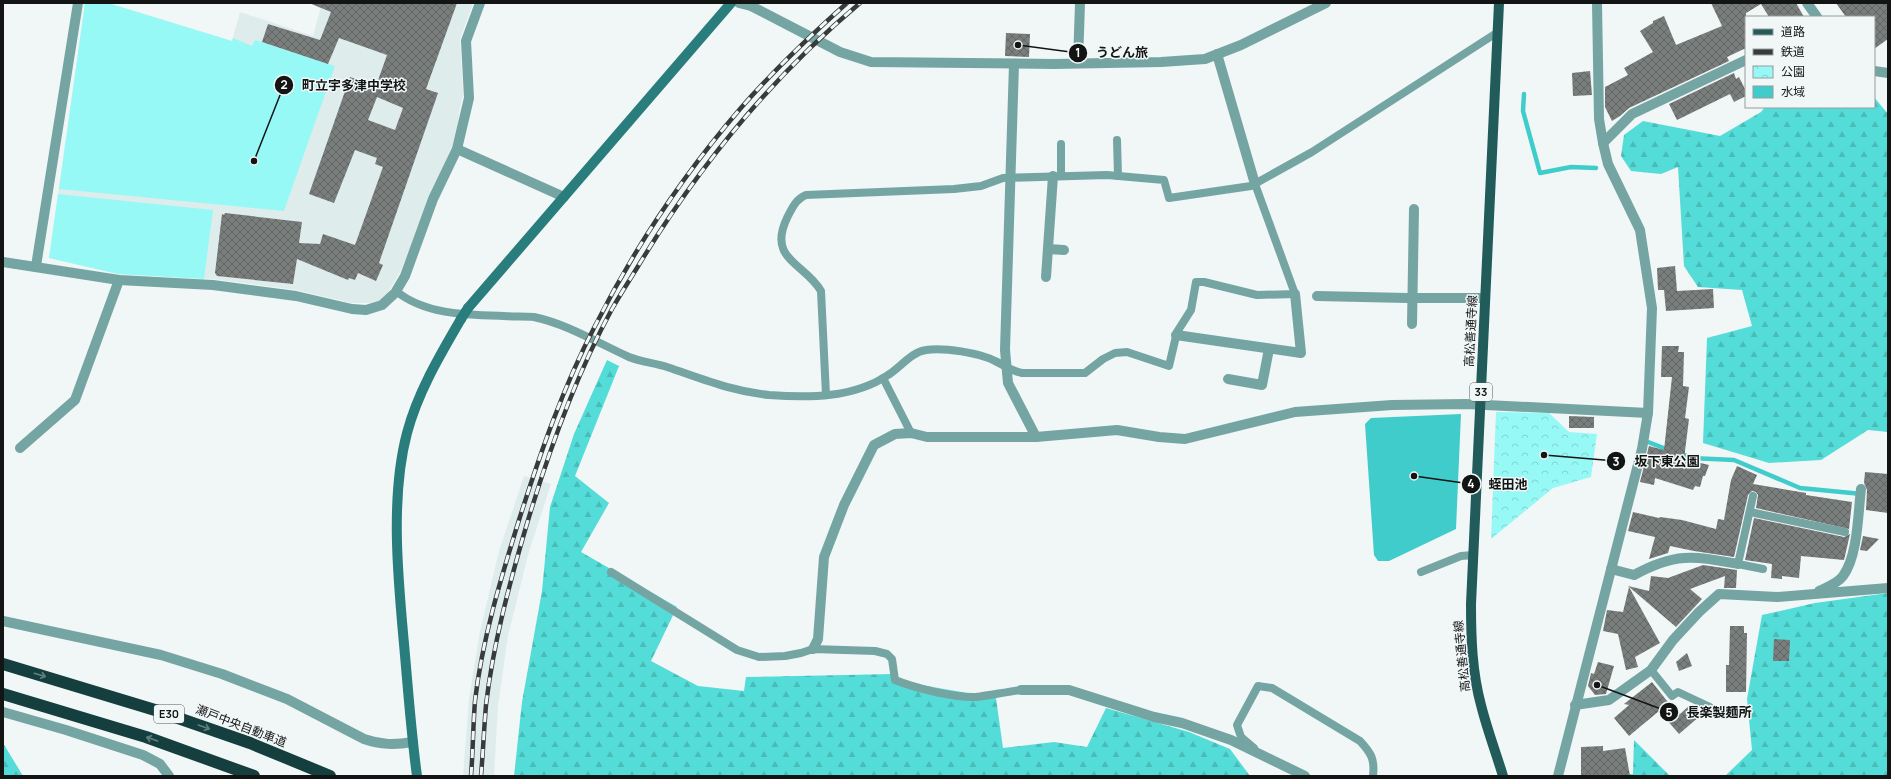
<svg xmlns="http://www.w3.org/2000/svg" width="1891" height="779" font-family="Manrope,'Noto Sans JP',sans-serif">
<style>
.built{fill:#deedec}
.forest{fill:url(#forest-firs)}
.park{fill:url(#park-crowns)}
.garden{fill:#97f9f6}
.water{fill:#40ccca}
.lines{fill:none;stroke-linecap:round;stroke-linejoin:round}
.stream{stroke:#40ccca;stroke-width:4.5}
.building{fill:url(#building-cross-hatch);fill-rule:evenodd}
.lane{stroke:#74a5a3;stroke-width:8}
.street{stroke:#74a5a3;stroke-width:10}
.secondary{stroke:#297d7c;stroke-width:10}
.primary{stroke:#215b5a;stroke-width:10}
.highway{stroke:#153f3f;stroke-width:12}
.rail-casing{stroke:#383b3b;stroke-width:4.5}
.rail{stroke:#f1f6f6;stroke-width:3;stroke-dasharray:9;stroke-linecap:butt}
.secondary-bridge{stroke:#297d7c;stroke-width:10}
.oneway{stroke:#627f7f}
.labels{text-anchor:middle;stroke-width:3;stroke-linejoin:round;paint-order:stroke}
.shield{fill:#f1f6f6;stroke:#565858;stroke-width:1}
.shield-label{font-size:11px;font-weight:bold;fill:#131515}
.street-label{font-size:12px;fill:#131515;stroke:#f1f6f6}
.leader{fill:none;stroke:#131515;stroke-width:1.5}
.callout-dot{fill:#131515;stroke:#f1f6f6;stroke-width:1.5}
.mark-label{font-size:12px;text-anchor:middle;font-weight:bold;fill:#fff}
.callout-label{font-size:13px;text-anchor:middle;font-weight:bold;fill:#131515;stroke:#f1f6f6;stroke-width:3;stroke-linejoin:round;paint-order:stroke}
</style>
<defs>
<pattern id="forest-firs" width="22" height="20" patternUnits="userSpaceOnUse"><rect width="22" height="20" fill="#54dcd9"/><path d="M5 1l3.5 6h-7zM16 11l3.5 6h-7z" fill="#48bcb9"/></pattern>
<pattern id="park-crowns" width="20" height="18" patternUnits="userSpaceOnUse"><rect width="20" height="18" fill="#97f9f6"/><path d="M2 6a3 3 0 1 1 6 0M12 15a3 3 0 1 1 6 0" fill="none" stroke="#81d5d2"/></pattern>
<pattern id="building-cross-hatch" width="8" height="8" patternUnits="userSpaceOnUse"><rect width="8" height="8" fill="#797e7d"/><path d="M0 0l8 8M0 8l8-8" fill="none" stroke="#626665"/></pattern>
</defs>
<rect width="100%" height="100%" fill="#f1f6f6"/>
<!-- built -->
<g class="built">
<polygon points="85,3 108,3 232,41 240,12 313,36 322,3 473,3 460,39 463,94 459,112 457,134 400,272 386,296 380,300 369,303 351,303 296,290 213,279 118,274 49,258"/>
<polygon points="524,476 551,484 528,555 508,636 498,706 494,776 463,776 469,699 480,631 499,551"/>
</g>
<!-- forest -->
<g class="forest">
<polygon points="1874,97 1888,114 1888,432 1868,430 1821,460 1769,463 1703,443 1707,338 1752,326 1742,290 1698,287 1684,266 1678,167 1661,174 1631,171 1621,156 1624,135 1643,121 1720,136 1761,112 1765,107 1874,107"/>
<polygon points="607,360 619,366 575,476 609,503 581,552 677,607 651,661 698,686 744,691 746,677 893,674 904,682 996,698 1003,748 1054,742 1087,747 1106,708 1189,732 1230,749 1250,776 514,776 522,702 542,591 550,507 574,434"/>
<polygon points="1888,593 1888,776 1725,776 1752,750 1747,699 1762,615 1815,603"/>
<polygon points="1634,740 1670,776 1614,776 1615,774 1633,774"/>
<polygon points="3,743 23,776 3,776"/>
</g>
<!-- park -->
<polygon class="park" points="1496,412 1549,413 1569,432 1597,434 1591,477 1553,488 1491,539"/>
<!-- garden -->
<g class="garden">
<polygon points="85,3 108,3 232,41 233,38 252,46 255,40 335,66 284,211 59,189"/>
<polygon points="58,194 213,210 204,279 118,274 49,258"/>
</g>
<!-- water -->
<polygon class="water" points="1461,414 1456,529 1389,561 1378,561 1374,555 1365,424 1371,418"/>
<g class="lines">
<!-- stream -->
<g class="stream">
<polyline points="1524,94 1523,111 1540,173 1571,167 1596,168"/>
<polyline points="1648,442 1669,450"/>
<polyline points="1680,453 1691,458 1734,460 1800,488 1862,494"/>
</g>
</g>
<!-- building -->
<g class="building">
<path d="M309,3H457L426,89L438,93L379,263L383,265L376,281L358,273L355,280L349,278L348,280L297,259L293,284L217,276L215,273L222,214L224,215L225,213L302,222L299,243L320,244L323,234L355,245L383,167L375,164L377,158L355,150L334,203L309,194L350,77L376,86L387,55L339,38L328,64L262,42L268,24L320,40L331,12ZM377,97L403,108L395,130L368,120Z"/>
<polygon points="1711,3 1796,3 1804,17 1769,17 1761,4 1746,13 1746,48 1727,57 1729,61 1629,108 1620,116 1612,121 1605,107 1605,87 1628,75 1624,68 1653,52 1640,31 1653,23 1653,21 1664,16 1676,45 1722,26"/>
<polygon points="1836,3 1888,3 1888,39 1874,49 1874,17 1846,17"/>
<polygon points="1006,33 1030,34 1029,57 1005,56"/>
<polygon points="1590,71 1592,95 1573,96 1572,73"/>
<polygon points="1734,73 1736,79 1739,77 1746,91 1746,96 1734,102 1730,94 1677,120 1669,104"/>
<polygon points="1675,266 1677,291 1713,289 1714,308 1666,311 1664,290 1658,290 1657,268"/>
<polygon points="1662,346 1679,346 1678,352 1684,352 1683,386 1689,387 1685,418 1689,419 1684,459 1709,465 1705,476 1703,476 1700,487 1695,486 1693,490 1655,478 1654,485 1640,482 1649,446 1664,450 1672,377 1661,377"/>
<polygon points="1569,416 1594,417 1594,428 1569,428"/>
<polygon points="1737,466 1757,475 1753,484 1806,493 1806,495 1852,502 1849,529 1756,508 1758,495 1756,492 1752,491 1748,495 1734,557 1694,551 1670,546 1668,553 1649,559 1655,537 1628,531 1633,512 1659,518 1660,517 1682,520 1716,529 1718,519 1724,520 1731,480"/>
<polygon points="1865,472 1888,474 1888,513 1866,510 1867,490 1864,483"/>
<polygon points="1754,518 1844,537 1850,534 1844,560 1801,556 1799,578 1782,576 1782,579 1771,578 1772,564 1745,560"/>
<polygon points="1863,536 1879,539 1867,551 1860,550"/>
<polygon points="1703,565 1737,570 1736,588 1724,588 1725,576 1690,589 1702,599 1676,627 1628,586 1649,591 1651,576 1668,578"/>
<polygon points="1629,587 1660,643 1635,657 1638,667 1626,670 1618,634 1603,631 1607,610 1623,612"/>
<polygon points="1730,626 1744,626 1744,633 1747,633 1746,692 1726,692 1726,665 1729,665"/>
<polygon points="1774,639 1790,640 1789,661 1773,661"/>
<polygon points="1687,653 1692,666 1679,671 1676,662"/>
<polygon points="1598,662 1614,666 1606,694 1595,695 1588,686 1591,673 1594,674"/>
<polygon points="1652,682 1675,711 1676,710 1680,714 1690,705 1700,716 1679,734 1659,711 1629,736 1614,718 1629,705 1624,704"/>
<polygon points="1603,746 1603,751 1625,748 1630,776 1581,776 1581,747"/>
</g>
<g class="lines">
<!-- lane -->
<g class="lane">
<polyline points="1117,140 1118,176"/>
<polyline points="1061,176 1061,144"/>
<path d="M396,291C425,315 469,315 504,316C514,317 524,316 534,317C567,324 598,343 629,357C641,362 655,363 667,367C703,379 731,391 769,395C809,398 854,398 888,375C901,367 911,352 926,350C943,347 980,353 995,361C1004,365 1011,371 1022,373H1085L1103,359L1115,353L1127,352L1169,366L1177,332L1191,310L1196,282H1204L1257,295L1295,294L1255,184"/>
<polyline points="883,378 911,433"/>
<path d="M826,395L821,291C805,263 767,260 787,218C792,208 796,199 806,195L954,189L981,186L1003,178L1107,175L1164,180L1169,198L1251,186L1312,152L1498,32"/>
<polyline points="1753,496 1738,564 1763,569"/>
<polyline points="1750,512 1845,532"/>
<path d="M611,572L737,650L759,657L785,656L801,653L813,649L875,651L887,654L892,659L895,680C915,688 954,698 976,697C991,695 1006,692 1021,690"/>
<polyline points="1421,572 1461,556 1473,555"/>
<polyline points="1651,670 1672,696 1678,692 1710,707"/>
<path d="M1254,748L1241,737L1237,725L1258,686L1272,688L1360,741C1371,753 1375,759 1373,776"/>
</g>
<!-- street -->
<g class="street">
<polyline points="739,3 751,6 840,52 871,62 1054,64 1161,62 1205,59 1241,45 1326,3"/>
<polyline points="1807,3 1817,17"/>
<polyline points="1217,54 1255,184"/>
<polyline points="1078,63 1080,3"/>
<polyline points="1014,64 1005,350 1008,383 1036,437"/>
<polyline points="1874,71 1888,73"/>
<polyline points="1603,143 1632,114 1746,60"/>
<polyline points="457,149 564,197"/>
<polyline points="1048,249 1064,250"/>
<polyline points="3,262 119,280 213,285 296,296 352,309 366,310 382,305 395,293 405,276 433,199 457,149 469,98 466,41 480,3"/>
<polyline points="36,266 78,3"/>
<polyline points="1046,277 1053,176"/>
<polyline points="1317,296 1407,298 1485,298"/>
<polyline points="1412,324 1414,209"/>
<polyline points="1176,335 1301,353 1295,294"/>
<polyline points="1228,379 1262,385 1269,349"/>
<polyline points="20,448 75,400 119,280"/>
<path d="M1611,569L1634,575C1676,552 1694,556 1738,564"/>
<path d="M1819,591C1827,587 1837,584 1843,576C1858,556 1858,513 1861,489"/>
<path d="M3,621L161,655L222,674L287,699L364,739C381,745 395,745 413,742"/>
<polyline points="813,649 818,639 824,557 844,505 874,445 895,434 911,433 927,437 1036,437 1117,430 1159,437 1185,439 1295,412 1392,405 1466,404 1648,413"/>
<polyline points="1021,690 1069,690 1154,717 1182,723 1231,740 1305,776"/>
<polyline points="1575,705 1609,700 1651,670 1673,640 1699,612 1719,594 1777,597 1888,588"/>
<polyline points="3,712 66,730 143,755 160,764 169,776"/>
<polyline points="1558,776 1642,449 1648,413 1652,308 1640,230 1608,164 1603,143 1599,119 1597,3"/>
</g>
<!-- secondary -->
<g class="secondary">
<polyline points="468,308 731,3"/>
<path d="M417,776C411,732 408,688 404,644C398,578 390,497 407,433C418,392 440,355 461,319"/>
</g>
<!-- primary -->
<path class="primary" d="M1499,3L1471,604C1471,638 1472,672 1481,705C1487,729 1496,753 1503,776"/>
<!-- highway -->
<g class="highway">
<polyline points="3,664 155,710 250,743 330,776"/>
<polyline points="3,694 146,737 254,776"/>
</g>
<defs>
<g id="rail">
<path d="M471,776C473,751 473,726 475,701C482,640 501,578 519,520C540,454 563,387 595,326C634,249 683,175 740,109C773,71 810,36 847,3"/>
<path d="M481,776C483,752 484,729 486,705C493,645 509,585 526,527C548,453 575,377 612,309C621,293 631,278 640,263C699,166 773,76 860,3"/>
</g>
</defs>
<!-- rail casing -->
<use href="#rail" class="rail-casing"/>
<!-- rail -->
<use href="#rail" class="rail"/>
<!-- secondary-bridge -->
<polyline class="secondary-bridge" points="461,319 468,308"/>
</g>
<!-- one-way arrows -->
<defs><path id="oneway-shaft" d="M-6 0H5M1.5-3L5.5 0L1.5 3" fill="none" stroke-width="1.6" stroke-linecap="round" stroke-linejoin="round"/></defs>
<g class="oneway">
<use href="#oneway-shaft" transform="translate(40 675) rotate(16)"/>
<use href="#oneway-shaft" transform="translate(204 727) rotate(20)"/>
<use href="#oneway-shaft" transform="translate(152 739) rotate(-161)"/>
</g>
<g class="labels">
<!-- shield labels -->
<g class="shield">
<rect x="1470" y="383" width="22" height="18" rx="3"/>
<rect x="154" y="705" width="30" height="18" rx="3"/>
</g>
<g class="shield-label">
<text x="1481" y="396">33</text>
<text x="169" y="718">E30</text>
</g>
<!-- street labels -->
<g class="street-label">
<text transform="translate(1471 331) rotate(-87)" y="4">高松善通寺線</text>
<text transform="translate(1462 656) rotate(-96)" y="4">高松善通寺線</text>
<text transform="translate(241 726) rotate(21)" y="4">瀬戸中央自動車道</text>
</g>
</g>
<!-- callouts -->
<path class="leader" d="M1018 45L1078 53M254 161L284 85M1544 455L1616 461M1414 476L1471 484M1597 685L1669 712"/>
<g class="callout-dot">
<circle cx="1018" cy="45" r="4"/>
<circle cx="254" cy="161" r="4"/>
<circle cx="1544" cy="455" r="4"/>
<circle cx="1414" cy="476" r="4"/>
<circle cx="1597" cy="685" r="4"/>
<circle cx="1078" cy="53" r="10"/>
<circle cx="284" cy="85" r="10"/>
<circle cx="1616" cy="461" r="10"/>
<circle cx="1471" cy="484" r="10"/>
<circle cx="1669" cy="712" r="10"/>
</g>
<g class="mark-label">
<text x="1078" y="57">1</text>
<text x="284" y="89">2</text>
<text x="1616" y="466">3</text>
<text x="1471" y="488">4</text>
<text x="1669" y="717">5</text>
</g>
<g class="callout-label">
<text x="1122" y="57">うどん旅</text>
<text x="354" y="90">町立宇多津中学校</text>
<text x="1667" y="466">坂下東公園</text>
<text x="1508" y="489">蛭田池</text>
<text x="1719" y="717">長楽製麺所</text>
</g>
<!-- border -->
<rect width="1891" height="779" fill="none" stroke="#131515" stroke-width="8"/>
<!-- legend -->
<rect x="1745" y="16" width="130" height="92" fill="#f1f6f6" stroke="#989c9c"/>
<rect x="1753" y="29" width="20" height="6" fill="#215b5a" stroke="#989c9c"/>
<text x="1781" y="36" font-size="12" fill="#131515">道路</text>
<rect x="1753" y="49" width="20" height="6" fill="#383b3b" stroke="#989c9c"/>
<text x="1781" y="56" font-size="12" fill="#131515">鉄道</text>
<rect x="1753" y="66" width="20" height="12" fill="url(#park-crowns)" stroke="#989c9c"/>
<text x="1781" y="76" font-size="12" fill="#131515">公園</text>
<rect x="1753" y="86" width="20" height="12" fill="#40ccca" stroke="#989c9c"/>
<text x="1781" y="96" font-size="12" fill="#131515">水域</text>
</svg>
